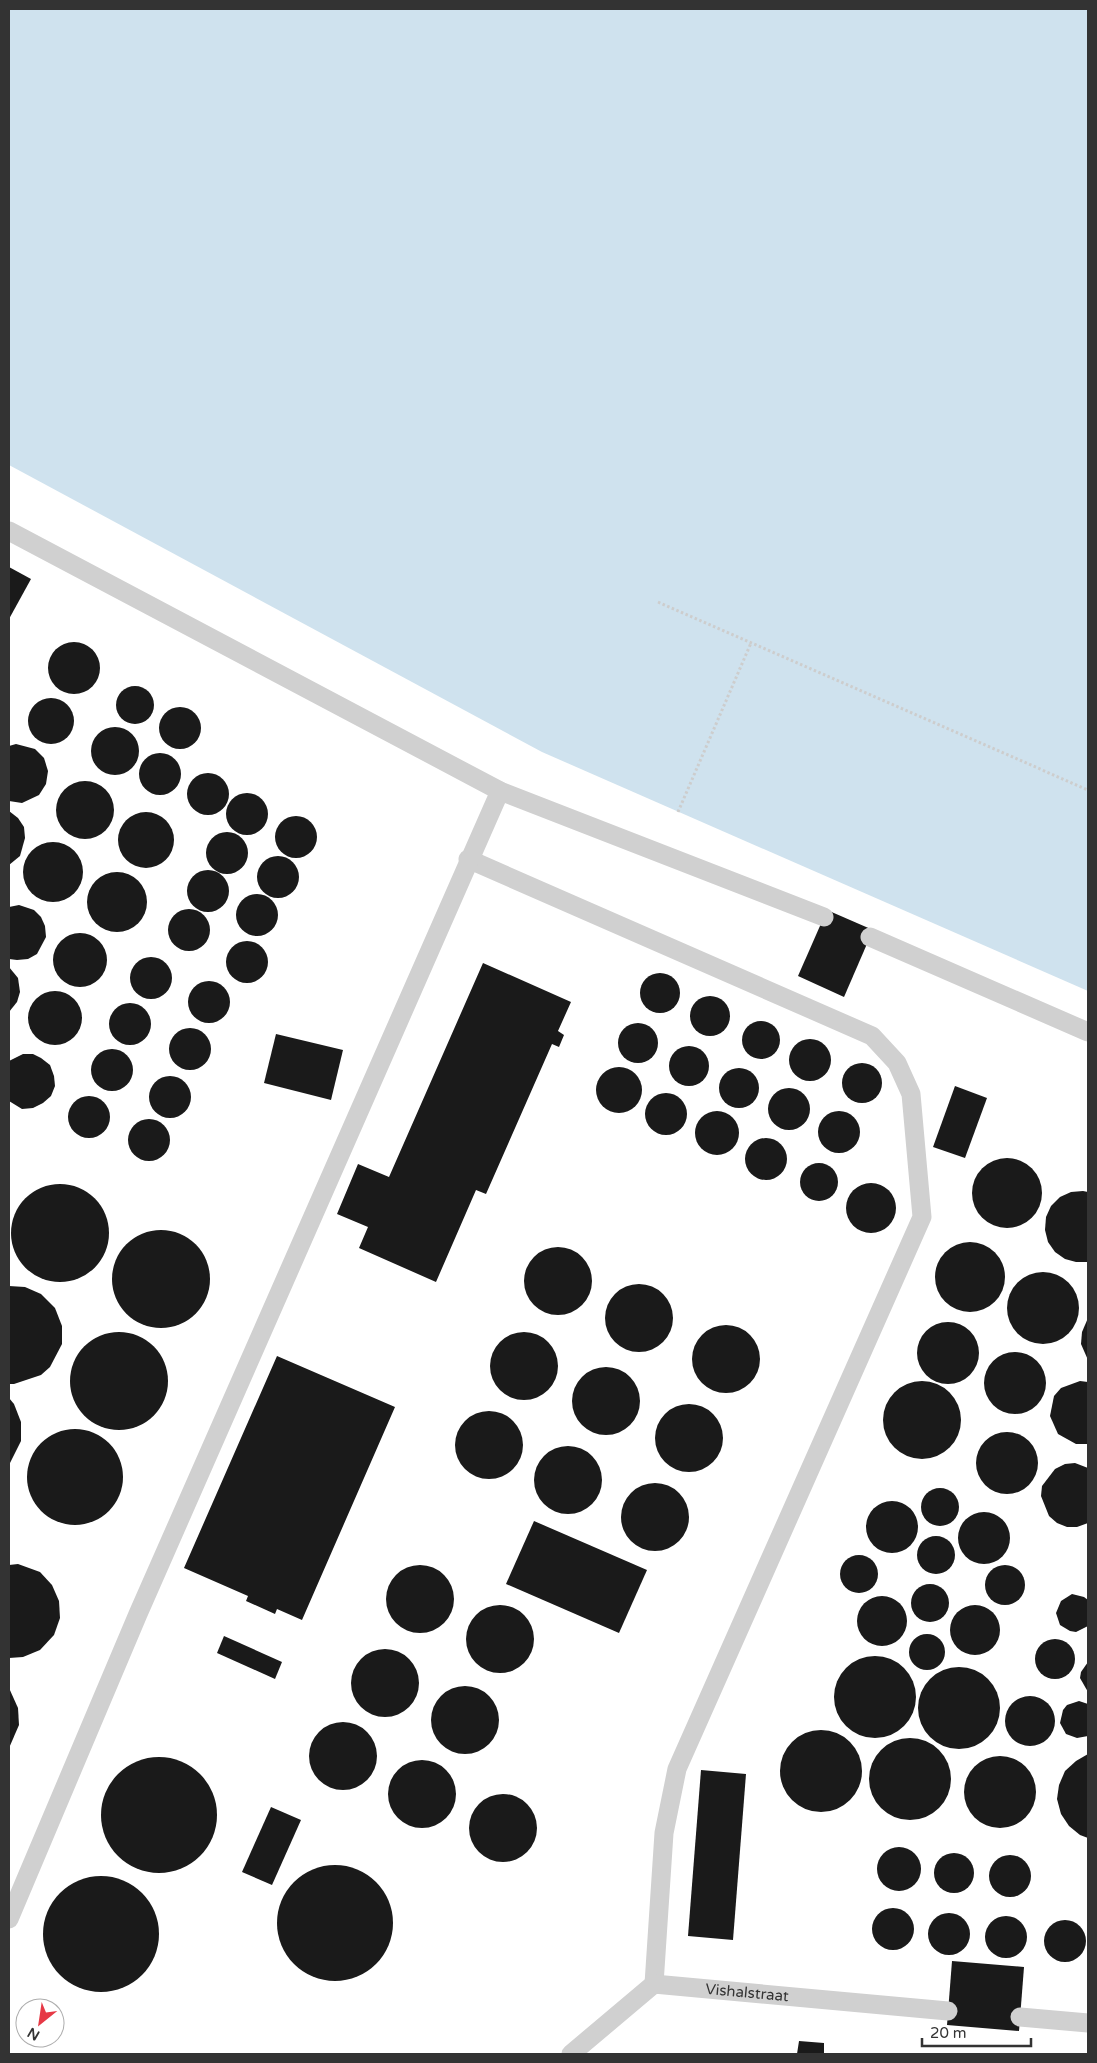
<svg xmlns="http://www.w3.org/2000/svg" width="1097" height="2063" font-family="'Varela Round',sans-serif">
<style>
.water{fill:#cfe2ee}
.building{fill:#1a1a1a}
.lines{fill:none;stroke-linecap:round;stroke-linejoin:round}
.path{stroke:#cdcdcd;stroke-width:3;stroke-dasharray:2.5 2.5;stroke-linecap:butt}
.lane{stroke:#d0d0d0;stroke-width:19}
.labels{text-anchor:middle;stroke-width:5;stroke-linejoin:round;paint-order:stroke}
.street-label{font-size:15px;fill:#333;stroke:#fff}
</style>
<rect width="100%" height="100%" fill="#fff"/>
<!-- water -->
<polygon class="water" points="9,9 1088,9 1088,991 542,752 9,465"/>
<!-- building -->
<g class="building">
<polygon points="9,567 31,579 9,619"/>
<circle cx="74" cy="668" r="26"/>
<circle cx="135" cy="705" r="19"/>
<circle cx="51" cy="721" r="23"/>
<circle cx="180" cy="728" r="21"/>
<circle cx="115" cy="751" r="24"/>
<polygon points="16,744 35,749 44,758 48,771 46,784 39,795 22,803 9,801 9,746"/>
<circle cx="160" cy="774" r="21"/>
<circle cx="208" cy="794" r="21"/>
<circle cx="85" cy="810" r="29"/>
<circle cx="247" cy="814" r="21"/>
<polygon points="9,811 18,818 24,827 25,838 20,856 9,865"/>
<circle cx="146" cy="840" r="28"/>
<circle cx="296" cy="837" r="21"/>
<circle cx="227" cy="853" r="21"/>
<circle cx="53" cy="872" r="30"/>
<circle cx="278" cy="877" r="21"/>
<circle cx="208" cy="891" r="21"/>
<circle cx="117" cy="902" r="30"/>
<circle cx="257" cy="915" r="21"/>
<polygon points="19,905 34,910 41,917 45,926 46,937 37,954 28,959 17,960 9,959 9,907"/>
<circle cx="189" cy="930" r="21"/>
<polygon points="827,910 873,930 844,997 798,976"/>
<circle cx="80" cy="960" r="27"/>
<circle cx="247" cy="962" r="21"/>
<circle cx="151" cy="978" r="21"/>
<polygon points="483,963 571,1002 558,1031 564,1035 559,1047 552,1044 486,1194 476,1190 436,1282 359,1248 368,1227 337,1214 358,1164 389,1177"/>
<polygon points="9,967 18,978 20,992 17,1002 9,1012"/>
<circle cx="660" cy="993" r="20"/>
<circle cx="209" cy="1002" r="21"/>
<circle cx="55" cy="1018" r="27"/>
<circle cx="710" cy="1016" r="20"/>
<circle cx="130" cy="1024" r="21"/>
<circle cx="761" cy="1040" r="19"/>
<circle cx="638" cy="1043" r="20"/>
<circle cx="190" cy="1049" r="21"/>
<polygon points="276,1034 343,1050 331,1100 264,1083"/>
<circle cx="810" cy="1060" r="21"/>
<circle cx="689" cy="1066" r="20"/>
<circle cx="112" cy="1070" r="21"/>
<polygon points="23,1054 33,1054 41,1058 50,1065 54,1076 55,1086 51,1096 43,1103 33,1108 22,1109 9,1101 9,1061"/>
<circle cx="862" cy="1083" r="20"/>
<circle cx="619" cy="1090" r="23"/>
<circle cx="739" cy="1088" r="20"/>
<circle cx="170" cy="1097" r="21"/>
<polygon points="955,1086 987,1098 965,1158 933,1147"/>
<circle cx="789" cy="1109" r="21"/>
<circle cx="666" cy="1114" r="21"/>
<circle cx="89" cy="1117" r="21"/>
<circle cx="839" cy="1132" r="21"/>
<circle cx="717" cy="1133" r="22"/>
<circle cx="149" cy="1140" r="21"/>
<circle cx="766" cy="1159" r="21"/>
<circle cx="1007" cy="1193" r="35"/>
<circle cx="819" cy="1182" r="19"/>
<circle cx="871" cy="1208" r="25"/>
<circle cx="60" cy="1233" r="49"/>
<polygon points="1083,1191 1088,1192 1088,1262 1076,1262 1065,1259 1055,1252 1048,1242 1045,1230 1046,1217 1051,1206 1060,1197 1071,1192"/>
<circle cx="161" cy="1279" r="49"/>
<circle cx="970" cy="1277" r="35"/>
<circle cx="558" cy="1281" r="34"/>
<circle cx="1043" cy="1308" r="36"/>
<circle cx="639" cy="1318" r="34"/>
<polygon points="9,1286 25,1287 41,1294 55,1308 62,1326 62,1344 50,1367 41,1375 14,1384 9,1384"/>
<polygon points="1088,1318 1088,1360 1081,1344 1082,1332"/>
<circle cx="948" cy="1353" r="31"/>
<circle cx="726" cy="1359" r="34"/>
<circle cx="119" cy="1381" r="49"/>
<circle cx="524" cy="1366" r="34"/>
<circle cx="1015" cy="1383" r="31"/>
<polygon points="277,1356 395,1407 302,1620 277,1609 275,1614 246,1601 248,1596 184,1568"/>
<circle cx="606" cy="1401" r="34"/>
<polygon points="1080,1381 1088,1382 1087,1444 1076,1444 1058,1434 1050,1416 1054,1396 1061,1388"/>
<circle cx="922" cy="1420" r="39"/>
<polygon points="9,1398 14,1404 21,1422 21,1441 9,1465"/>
<circle cx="689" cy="1438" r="34"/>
<circle cx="489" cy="1445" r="34"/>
<circle cx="75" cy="1477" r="48"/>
<circle cx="1007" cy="1463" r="31"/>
<circle cx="568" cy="1480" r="34"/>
<polygon points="1075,1463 1088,1468 1088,1523 1077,1527 1067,1527 1057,1523 1049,1516 1041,1496 1042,1486 1055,1469 1065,1464"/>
<circle cx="655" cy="1517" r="34"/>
<circle cx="940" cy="1507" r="19"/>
<circle cx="892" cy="1527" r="26"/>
<circle cx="984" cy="1538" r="26"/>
<polygon points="534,1521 647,1570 619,1633 506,1584"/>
<circle cx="936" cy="1555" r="19"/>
<circle cx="859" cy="1574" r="19"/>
<polygon points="18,1564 40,1572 52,1585 59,1601 60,1618 54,1635 40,1650 23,1657 9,1658 9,1565"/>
<circle cx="1005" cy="1585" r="20"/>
<circle cx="420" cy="1599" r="34"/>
<circle cx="930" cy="1603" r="19"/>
<polygon points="1072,1594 1084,1597 1088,1600 1088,1626 1076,1632 1070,1631 1060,1625 1056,1613 1061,1601"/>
<circle cx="882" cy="1621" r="25"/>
<circle cx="975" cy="1630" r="25"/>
<circle cx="500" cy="1639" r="34"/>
<circle cx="927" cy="1652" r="18"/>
<polygon points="224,1636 282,1662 275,1679 217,1653"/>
<circle cx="1055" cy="1659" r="20"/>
<circle cx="385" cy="1683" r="34"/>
<circle cx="875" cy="1697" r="41"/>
<polygon points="1088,1662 1088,1692 1080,1678 1081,1672"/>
<circle cx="959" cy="1708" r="41"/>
<circle cx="465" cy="1720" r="34"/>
<polygon points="9,1688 18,1708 19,1725 9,1748"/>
<circle cx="1030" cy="1721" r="25"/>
<polygon points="1079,1701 1088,1704 1088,1736 1077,1738 1066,1734 1060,1723 1063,1710 1067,1705"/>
<circle cx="343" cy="1756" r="34"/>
<circle cx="821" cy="1771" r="41"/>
<circle cx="910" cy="1779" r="41"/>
<polygon points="1088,1754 1088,1838 1080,1835 1069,1826 1061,1814 1057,1799 1059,1785 1065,1771 1076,1761"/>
<circle cx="1000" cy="1792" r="36"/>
<circle cx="159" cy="1815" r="58"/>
<circle cx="422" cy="1794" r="34"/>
<polygon points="701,1770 746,1774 733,1940 688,1936"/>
<circle cx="503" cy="1828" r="34"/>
<polygon points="271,1807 301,1820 272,1885 242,1872"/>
<circle cx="899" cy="1869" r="22"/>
<circle cx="954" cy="1873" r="20"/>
<circle cx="1010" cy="1876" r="21"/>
<circle cx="335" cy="1923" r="58"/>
<circle cx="101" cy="1934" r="58"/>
<circle cx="893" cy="1929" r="21"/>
<circle cx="949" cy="1934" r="21"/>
<circle cx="1006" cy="1937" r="21"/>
<circle cx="1065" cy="1941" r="21"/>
<polygon points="952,1961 1024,1967 1019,2031 947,2025"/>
<polygon points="799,2041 824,2043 824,2054 797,2054"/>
</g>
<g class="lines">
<!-- path -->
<g class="path">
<polyline points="658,602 1088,790"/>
<polyline points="678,812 751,643"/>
</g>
<!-- lane -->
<g class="lane">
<polyline points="9,531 500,791 824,917"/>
<polyline points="468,859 872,1036 897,1063 911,1094 922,1217 677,1769 664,1833 654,1984"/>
<polyline points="870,937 1088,1032"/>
<polyline points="9,1919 138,1614 500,791"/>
<polyline points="1020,2017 1088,2023"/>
<path id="s1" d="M571,2054L654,1984L948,2011"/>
</g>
</g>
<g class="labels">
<!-- street labels -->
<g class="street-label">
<text dy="5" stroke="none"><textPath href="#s1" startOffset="202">Vishalstraat</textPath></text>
</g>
</g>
<!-- border -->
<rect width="1097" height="2063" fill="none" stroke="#333333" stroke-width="20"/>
<!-- north arrow -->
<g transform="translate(40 2023) rotate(210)"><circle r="24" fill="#ffffff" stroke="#adadad"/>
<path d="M0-4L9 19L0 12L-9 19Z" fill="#e63946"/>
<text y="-8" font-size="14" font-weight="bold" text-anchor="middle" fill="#333333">N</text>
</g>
<!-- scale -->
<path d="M922 2038v8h109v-8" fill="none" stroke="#333333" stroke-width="2.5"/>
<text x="930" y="2038" font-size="15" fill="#333333" stroke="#ffffff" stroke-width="4" paint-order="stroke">20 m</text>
</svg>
